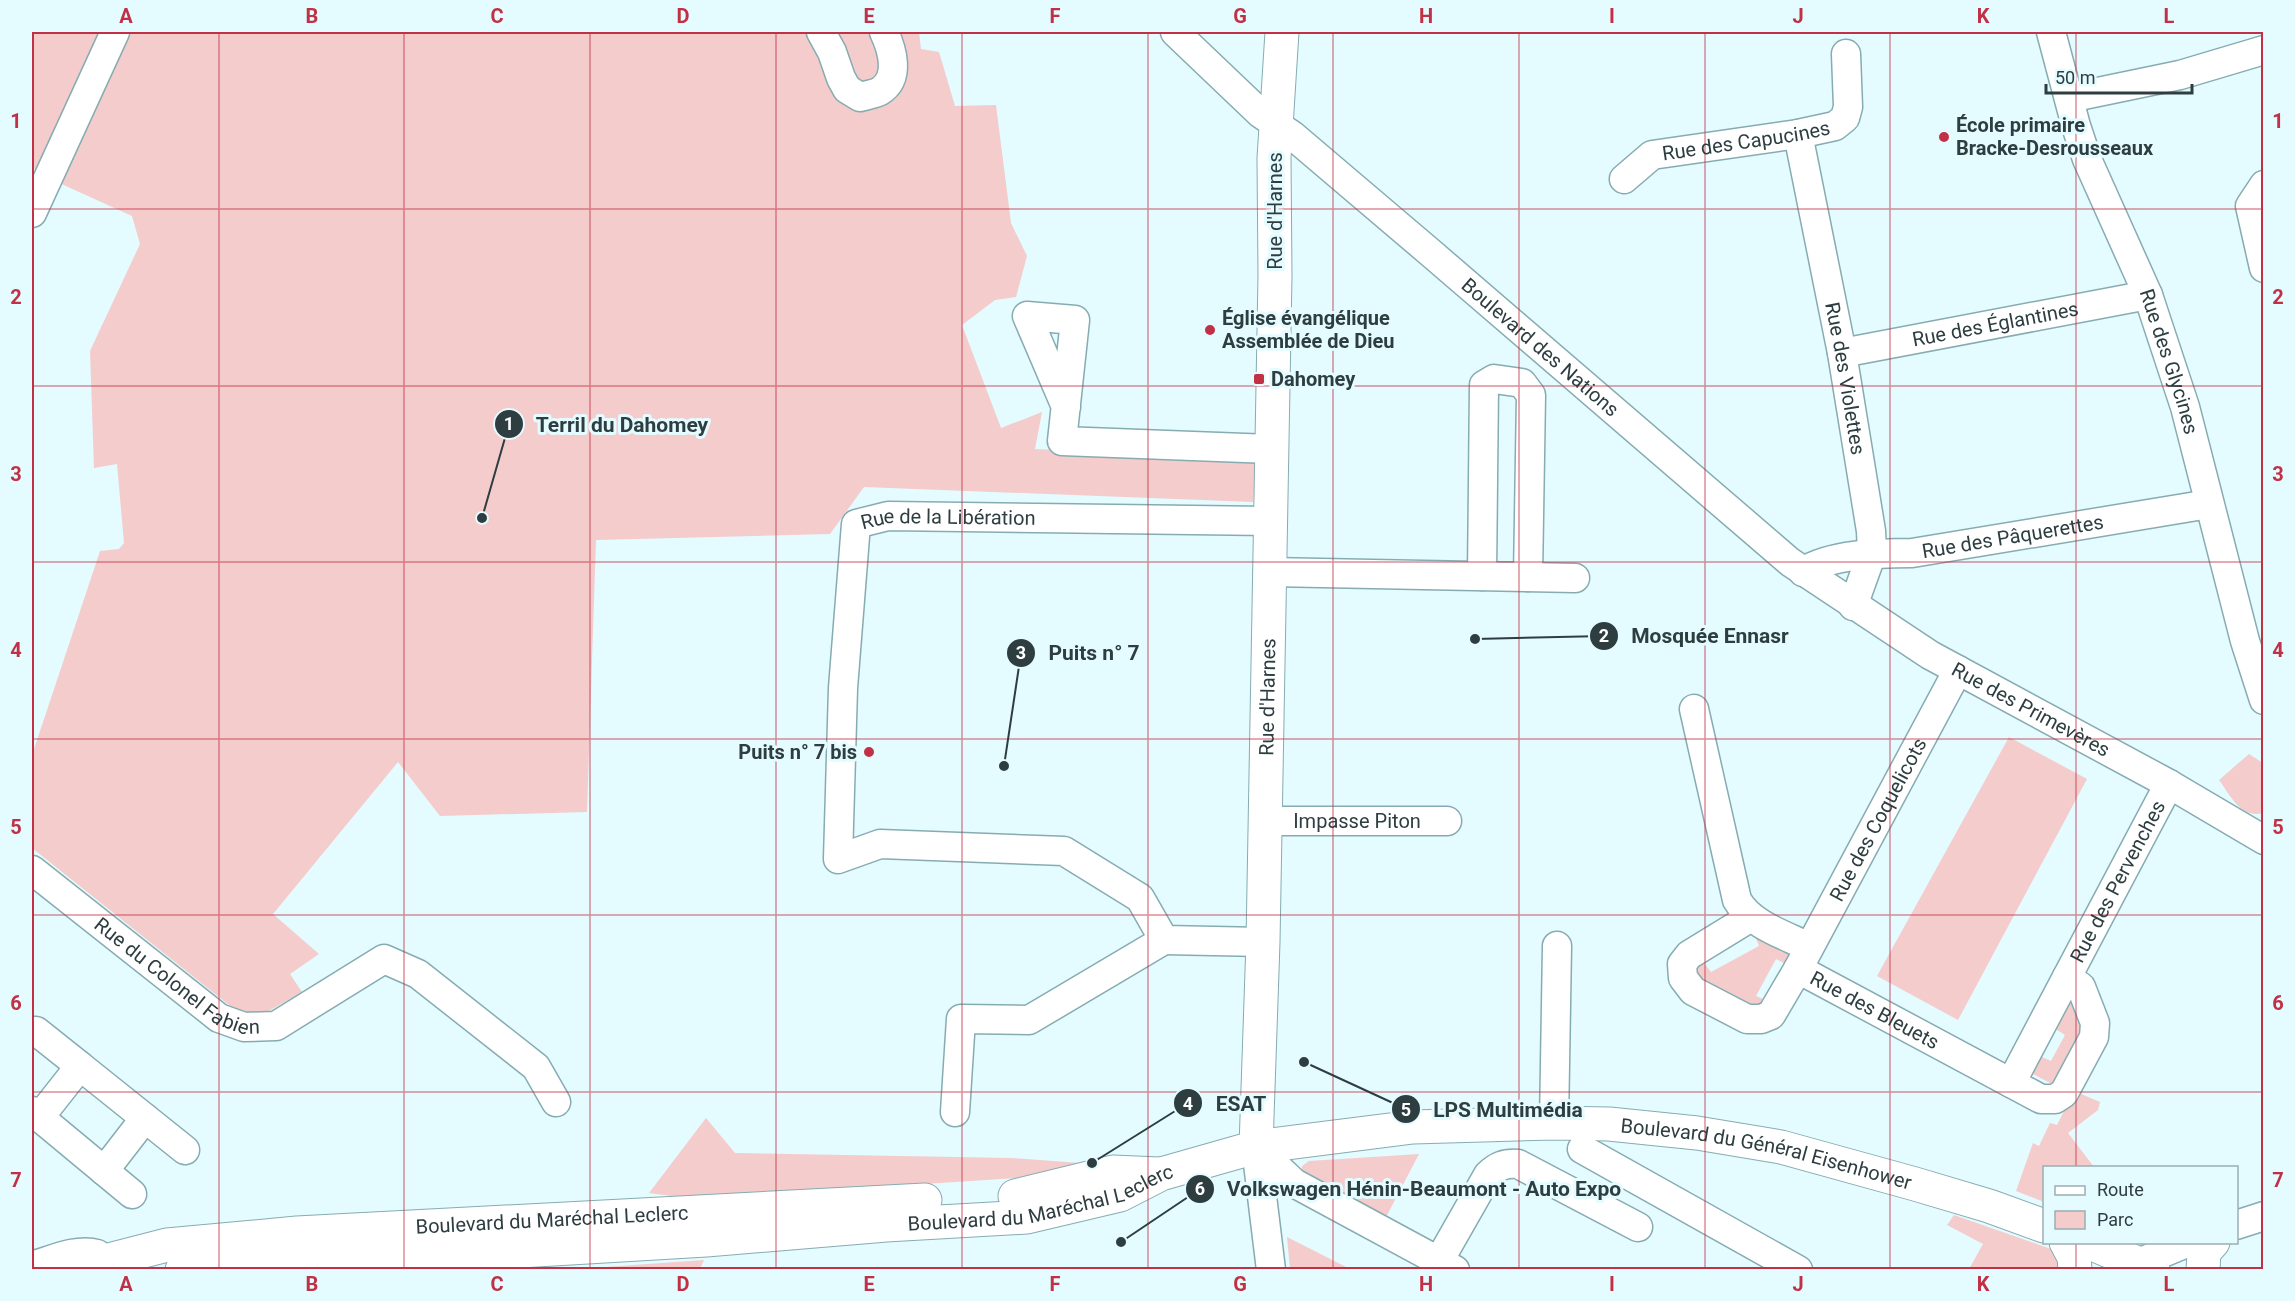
<svg xmlns="http://www.w3.org/2000/svg" width="2295" height="1301" font-family="Roboto,sans-serif">
<style>
.green{fill:#f4cccc}
.lines{fill:none;stroke-linecap:round;stroke-linejoin:round}
.minor-casing{stroke:#86acb1;stroke-width:31}
.major-casing{stroke:#86acb1;stroke-width:35}
.minor{stroke:#fff;stroke-width:28}
.major{stroke:#fff;stroke-width:33}
.grid{fill:none;stroke:#c13044;stroke-width:1.5;stroke-opacity:0.55}
.poi-dot{fill:#c13044;stroke:#e4fbff;stroke-width:2}
.labels{text-anchor:middle;stroke-width:6;stroke-linejoin:round;paint-order:stroke}
.poi-label{font-size:20px;font-weight:bold;fill:#2e3e40;stroke:#e4fbff;text-anchor:start}
.street-label{font-size:20px;fill:#2e3e40;stroke:#e4fbff}
.leader{fill:none;stroke:#2e3e40;stroke-width:2}
.callout-dot{fill:#2e3e40;stroke:#e4fbff;stroke-width:2}
.mark-label{font-size:18px;text-anchor:middle;font-weight:bold;fill:#fff}
.callout-label{font-size:21px;text-anchor:middle;font-weight:bold;fill:#2e3e40;stroke:#e4fbff;stroke-width:6;stroke-linejoin:round;paint-order:stroke}
.neatline{fill:none;stroke:#c13044;stroke-width:2}
.grid-label{font-size:20px;text-anchor:middle;font-weight:bold;fill:#c13044}
</style>
<rect width="100%" height="100%" fill="#e4fbff"/>
<!-- green -->
<g class="green">
<polygon points="32,32 919,32 921,49 939,52 955,106 996,105 1011,223 1027,256 1016,297 995,300 962,325 1001,428 1042,412 1035,449 1257,458 1253,502 864,487 830,534 596,540 587,812 440,816 398,762 273,914 319,954 290,974 302,992 267,1012 239,1013 32,848 32,755 100,551 119,549 124,543 117,464 94,468 90,351 140,244 132,216 57,182 32,167"/>
<polygon points="2009,737 2087,779 1958,1020 1877,976"/>
<path d="M2249,754L2263,763V813C2241,819 2230,795 2219,780Z"/>
<polygon points="1753,931 1763,933 1792,956 1790,966 1776,959 1756,996 1770,1002 1758,1012 1695,979 1697,963 1701,959 1711,972 1759,946"/>
<polygon points="2069,999 2075,1000 2085,1026 2057,1082 2052,1084 2031,1073 2035,1054 2051,1061 2065,1035 2051,1026"/>
<polygon points="2074,1091 2100,1102 2098,1110 2068,1133 2094,1167 2044,1168 2044,1202 2016,1191 2033,1143 2039,1146 2050,1123 2057,1125"/>
<polygon points="706,1118 735,1153 1011,1158 1080,1163 1017,1178 693,1199 649,1193"/>
<polygon points="1419,1154 1384,1221 1302,1172 1302,1166 1309,1161"/>
<polygon points="1954,1215 2051,1249 2059,1255 2060,1270 1969,1269 1983,1244 1947,1225"/>
<polygon points="1287,1237 1350,1269 1290,1269"/>
<polygon points="704,1260 700,1269 577,1269"/>
</g>
<g class="lines">
<defs>
<g id="minor">
<path d="M821,32L832,52L841,78L847,89L860,97C866,95 875,94 880,91C901,78 892,49 884,32"/>
<path id="s1" d="M1175,32L1261,114L1292,135L1432,254L1790,562L1930,655L2169,784L2264,840"/>
<path id="s2" d="M2051,32L2076,126L2087,159L2148,295L2185,407L2245,641L2264,700"/>
<polyline points="2069,98 2180,75 2264,50"/>
<path id="s3" d="M1798,134L1842,353L1871,531L1872,553L1853,606"/>
<path id="s4" d="M1624,179L1652,155L1798,134L1835,126L1845,118L1848,107L1846,54"/>
<polyline points="2264,185 2250,206 2264,268"/>
<polyline points="32,213 115,32"/>
<path id="s5" d="M1842,353L2148,295"/>
<polyline points="1066,407 1027,316 1075,320 1062,441 1271,449"/>
<polyline points="1268,572 1575,578"/>
<path id="s6" d="M1803,572C1830,554 1880,553 1912,553L2209,504"/>
<polyline points="1482,576 1484,385 1494,379 1522,383 1531,395 1528,577"/>
<path d="M1694,709L1737,900C1751,925 1785,935 1809,947"/>
<path id="s7" d="M1265,821H1447"/>
<path id="s8" d="M32,870L219,1018L244,1027L276,1026L384,959L418,974L536,1067L556,1102"/>
<path id="s9" d="M1751,917L1689,955L1682,964L1683,978L1693,991L1747,1019H1761L1771,1015L1798,969L1958,670"/>
<path id="s10" d="M1263,942L1164,940L1140,898L1064,851L880,844L838,859L843,688L856,524L888,516L1270,521"/>
<path id="s11" d="M1798,969L2041,1099H2055L2064,1093L2094,1037L2095,1023L2081,987L2067,977"/>
<polyline points="36,1031 80,1066 39,1118"/>
<polyline points="80,1066 185,1150"/>
<path id="s12" d="M2011,1083L2169,784"/>
<polyline points="32,1111 132,1194"/>
<polyline points="955,1112 961,1019 1029,1020 1164,940"/>
<polyline points="1554,1123 1557,946"/>
<polyline points="1256,1147 1294,1183 1455,1270"/>
<polyline points="1256,1147 1271,1270"/>
<polyline points="1582,1149 1798,1270"/>
<polyline points="104,1171 145,1118"/>
<polyline points="2236,1225 2264,1216"/>
<path d="M1439,1261L1488,1175C1497,1166 1505,1163 1518,1164L1638,1227"/>
<path d="M32,1266C52,1260 77,1248 97,1254"/>
<polyline points="2124,1269 2189,1242"/>
</g>
<g id="major">
<path id="s13" d="M1256,1147L1263,942L1275,275L1274,158L1282,32"/>
<polyline points="1015,1196 1113,1172 1159,1174"/>
<polyline points="2066,1242 2074,1257 2075,1270"/>
<polyline points="2088,1242 2153,1270"/>
<path id="s14" d="M70,1270L167,1245L297,1233L925,1200"/>
<path id="s15" d="M182,1270L289,1260L407,1254L436,1256L706,1240L886,1225L1027,1217L1120,1195L1161,1174L1256,1147L1413,1127L1554,1123L1609,1124L1697,1133L1781,1147L1915,1184L1989,1206L2044,1226"/>
<polyline points="2203,1270 2204,1252 2213,1242"/>
</g>
</defs>
<!-- minor casing -->
<use href="#minor" class="minor-casing"/>
<!-- major casing -->
<use href="#major" class="major-casing"/>
<!-- minor -->
<use href="#minor" class="minor"/>
<!-- major -->
<use href="#major" class="major"/>
</g>
<!-- grid -->
<path class="grid" d="M219,32V1270M404,32V1270M590,32V1270M776,32V1270M962,32V1270M1148,32V1270M1333,32V1270M1519,32V1270M1705,32V1270M1890,32V1270M2076,32V1168M32,209H2264M32,386H2264M32,562H2264M32,739H2264M32,915H2264M32,1092H2264M2076,1242V1270"/>
<!-- markers -->
<g class="poi-dot">
<circle cx="1944" cy="137" r="6"/>
<circle cx="1210" cy="330" r="6"/>
<rect x="1253" y="373" width="12" height="12" rx="3"/>
<circle cx="869" cy="752" r="6"/>
</g>
<g class="labels">
<!-- poi labels -->
<g class="poi-label">
<text x="1956" y="132">École primaire<tspan x="1956" dy="23">Bracke-Desrousseaux</tspan></text>
<text x="1222" y="325">Église évangélique<tspan x="1222" dy="23">Assemblée de Dieu</tspan></text>
<text x="1271" y="386">Dahomey</text>
<text x="857" y="759" text-anchor="end">Puits n° 7 bis</text>
</g>
<!-- street labels -->
<g class="street-label">
<text dy="7" stroke="none"><textPath href="#s4" startOffset="132">Rue des Capucines</textPath></text>
<text transform="translate(1275 211) rotate(-90)" y="7">Rue d'Harnes</text>
<text dy="7" stroke="none"><textPath href="#s5" startOffset="156">Rue des Églantines</textPath></text>
<text dy="7" stroke="none"><textPath href="#s1" startOffset="483">Boulevard des Nations</textPath></text>
<text dy="7" stroke="none"><textPath href="#s2" startOffset="351">Rue des Glycines</textPath></text>
<text dy="7" stroke="none"><textPath href="#s3" startOffset="249">Rue des Violettes</textPath></text>
<text dy="7" stroke="none"><textPath href="#s10" startOffset="894">Rue de la Libération</textPath></text>
<text dy="7" stroke="none"><textPath href="#s6" startOffset="214">Rue des Pâquerettes</textPath></text>
<text dy="7" stroke="none"><textPath href="#s13" startOffset="450">Rue d'Harnes</textPath></text>
<text dy="7" stroke="none"><textPath href="#s1" startOffset="1095">Rue des Primevères</textPath></text>
<text dy="7" stroke="none"><textPath href="#s9" startOffset="423">Rue des Coquelicots</textPath></text>
<text dy="7" stroke="none"><textPath href="#s7" startOffset="92">Impasse Piton</textPath></text>
<text dy="7" stroke="none"><textPath href="#s12" startOffset="228">Rue des Pervenches</textPath></text>
<text dy="7" stroke="none"><textPath href="#s8" startOffset="182">Rue du Colonel Fabien</textPath></text>
<text dy="7" stroke="none"><textPath href="#s11" startOffset="87">Rue des Bleuets</textPath></text>
<text dy="7" stroke="none"><textPath href="#s15" startOffset="1602">Boulevard du Général Eisenhower</textPath></text>
<text dy="7" stroke="none"><textPath href="#s15" startOffset="864">Boulevard du Maréchal Leclerc</textPath></text>
<text dy="7" stroke="none"><textPath href="#s14" startOffset="486">Boulevard du Maréchal Leclerc</textPath></text>
</g>
</g>
<!-- callouts -->
<path class="leader" d="M482 518L509 424M1475 639L1604 636M1004 766L1021 653M1092 1163L1188 1103M1304 1062L1406 1109M1121 1242L1200 1189"/>
<g class="callout-dot">
<circle cx="482" cy="518" r="6"/>
<circle cx="1475" cy="639" r="6"/>
<circle cx="1004" cy="766" r="6"/>
<circle cx="1092" cy="1163" r="6"/>
<circle cx="1304" cy="1062" r="6"/>
<circle cx="1121" cy="1242" r="6"/>
<circle cx="509" cy="424" r="15"/>
<circle cx="1604" cy="636" r="15"/>
<circle cx="1021" cy="653" r="15"/>
<circle cx="1188" cy="1103" r="15"/>
<circle cx="1406" cy="1109" r="15"/>
<circle cx="1200" cy="1189" r="15"/>
</g>
<g class="mark-label">
<text x="509" y="430">1</text>
<text x="1604" y="642">2</text>
<text x="1021" y="659">3</text>
<text x="1188" y="1110">4</text>
<text x="1406" y="1116">5</text>
<text x="1200" y="1195">6</text>
</g>
<g class="callout-label">
<text x="622" y="432">Terril du Dahomey</text>
<text x="1710" y="643">Mosquée Ennasr</text>
<text x="1094" y="660">Puits n° 7</text>
<text x="1241" y="1111">ESAT</text>
<text x="1508" y="1117">LPS Multimédia</text>
<text x="1424" y="1196">Volkswagen Hénin-Beaumont - Auto Expo</text>
</g>
<!-- border -->
<rect width="2295" height="1301" fill="none" stroke="#e4fbff" stroke-width="66"/>
<!-- legend -->
<rect x="2043" y="1166" width="195" height="78" fill="#e4fbff" stroke="#9bafb3" stroke-width="1.5"/>
<rect x="2055" y="1186" width="30" height="9" fill="#ffffff" stroke="#9bafb3" stroke-width="1.5"/>
<text x="2097" y="1196" font-size="18" fill="#2e3e40">Route</text>
<rect x="2055" y="1211" width="30" height="18" fill="#f4cccc" stroke="#9bafb3" stroke-width="1.5"/>
<text x="2097" y="1226" font-size="18" fill="#2e3e40">Parc</text>
<!-- scale -->
<path d="M2046 84v9h146v-9" fill="none" stroke="#2e3e40" stroke-width="3"/>
<text x="2055" y="84" font-size="18" fill="#2e3e40" stroke="#e4fbff" stroke-width="4.5" paint-order="stroke">50 m</text>
<rect x="33" y="33" width="2229" height="1235" class="neatline"/>
<g class="grid-label">
<text x="126" y="23">A</text>
<text x="312" y="23">B</text>
<text x="497" y="23">C</text>
<text x="683" y="23">D</text>
<text x="869" y="23">E</text>
<text x="1055" y="23">F</text>
<text x="1240" y="23">G</text>
<text x="1426" y="23">H</text>
<text x="1612" y="23">I</text>
<text x="1798" y="23">J</text>
<text x="1983" y="23">K</text>
<text x="2169" y="23">L</text>
<text x="16" y="128">1</text>
<text x="2278" y="128">1</text>
<text x="16" y="304">2</text>
<text x="2278" y="304">2</text>
<text x="16" y="481">3</text>
<text x="2278" y="481">3</text>
<text x="16" y="657">4</text>
<text x="2278" y="657">4</text>
<text x="16" y="834">5</text>
<text x="2278" y="834">5</text>
<text x="16" y="1010">6</text>
<text x="2278" y="1010">6</text>
<text x="16" y="1187">7</text>
<text x="2278" y="1187">7</text>
<text x="126" y="1291">A</text>
<text x="312" y="1291">B</text>
<text x="497" y="1291">C</text>
<text x="683" y="1291">D</text>
<text x="869" y="1291">E</text>
<text x="1055" y="1291">F</text>
<text x="1240" y="1291">G</text>
<text x="1426" y="1291">H</text>
<text x="1612" y="1291">I</text>
<text x="1798" y="1291">J</text>
<text x="1983" y="1291">K</text>
<text x="2169" y="1291">L</text>
</g>
</svg>
